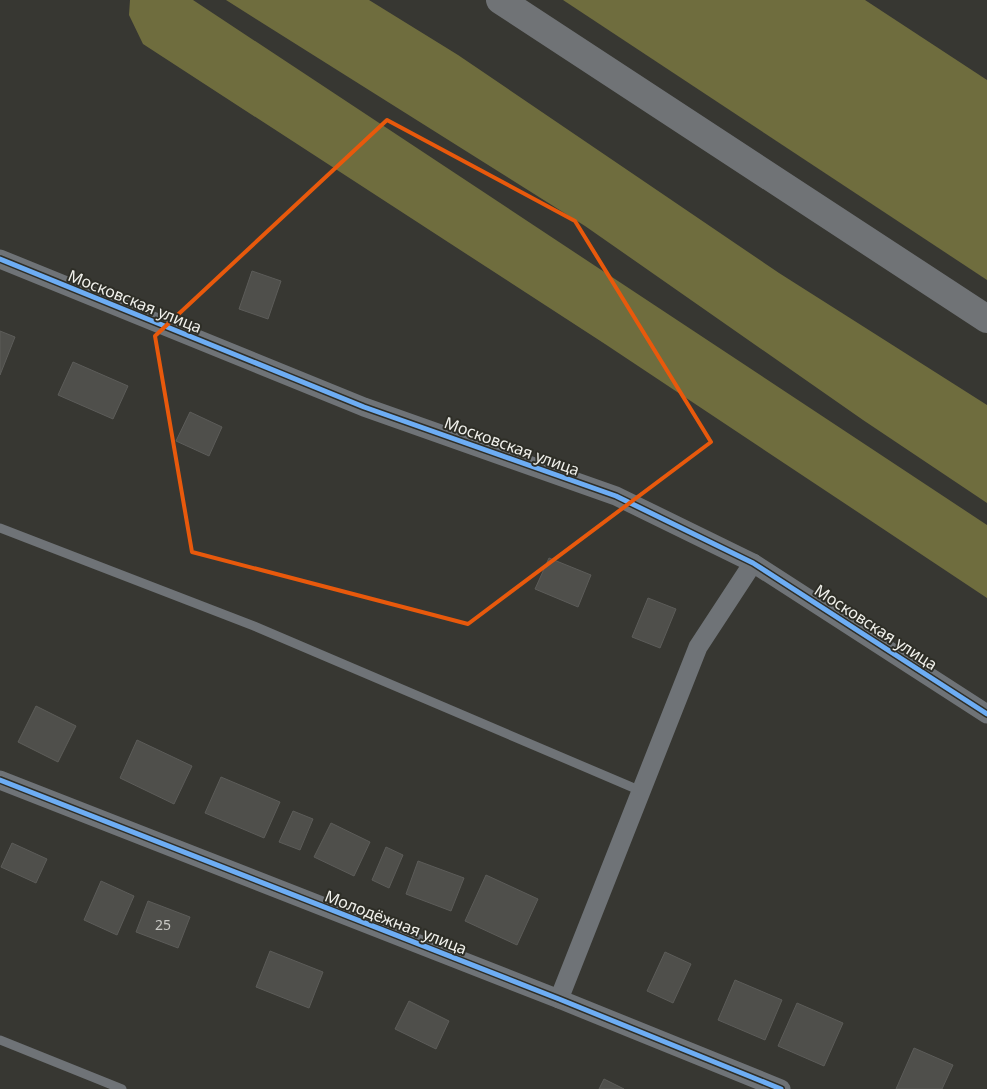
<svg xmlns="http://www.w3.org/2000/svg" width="987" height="1089" font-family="'Noto Sans',sans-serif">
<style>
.forest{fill:#6f6d3e}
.building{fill:#4f4f4b;stroke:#5c5c59}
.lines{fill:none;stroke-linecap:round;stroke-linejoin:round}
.service{stroke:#6f7377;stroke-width:9}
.minor{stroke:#6f7377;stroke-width:19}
.primary{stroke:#707376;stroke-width:28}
.cycleway-casing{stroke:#2e2e27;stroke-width:8}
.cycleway{stroke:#6dadf4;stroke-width:5}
.marked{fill:none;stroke:#e8590c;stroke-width:4;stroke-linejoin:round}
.labels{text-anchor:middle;stroke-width:4;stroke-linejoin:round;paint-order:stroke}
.number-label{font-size:14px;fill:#c8c8c4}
.street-label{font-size:16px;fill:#f1f1ec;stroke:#2e2e27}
</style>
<rect width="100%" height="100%" fill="#373732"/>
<!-- forest -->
<g class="forest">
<polygon points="130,0 193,0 987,525 987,598 605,344 143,44 129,15"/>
<polygon points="226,0 369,0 458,55 779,273 987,405 987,503 863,420 585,226"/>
<polygon points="563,0 865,0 987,80 987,280"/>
</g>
<!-- building -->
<g class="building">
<polygon points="252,271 281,281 268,319 239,309"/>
<polygon points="0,331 15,337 0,375"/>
<polygon points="73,362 128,386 113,419 58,395"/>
<polygon points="190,412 222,427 209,456 176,441"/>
<polygon points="549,558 591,575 578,607 535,589"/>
<polygon points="648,598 676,609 660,648 632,637"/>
<polygon points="36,706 76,726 58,762 18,742"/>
<polygon points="137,740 192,766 174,804 120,778"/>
<polygon points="221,777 280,802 264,838 205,813"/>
<polygon points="293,811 313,819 300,850 279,842"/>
<polygon points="331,823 370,842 354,876 314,857"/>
<polygon points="12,843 47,859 36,883 1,867"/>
<polygon points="386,847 403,855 389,888 372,880"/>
<polygon points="418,861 464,878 451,911 406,894"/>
<polygon points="486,875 538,899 517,945 465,921"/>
<polygon points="101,881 134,896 117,935 84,920"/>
<polygon points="148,901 190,917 178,948 136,932"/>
<polygon points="270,951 323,972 309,1008 256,987"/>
<polygon points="665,952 691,964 673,1003 647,991"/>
<polygon points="735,980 782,1000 765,1040 718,1020"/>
<polygon points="409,1001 449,1021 436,1049 395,1029"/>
<polygon points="797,1003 843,1023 824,1066 778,1046"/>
<polygon points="914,1048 953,1065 942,1089 896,1089"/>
<polygon points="604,1079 624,1089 599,1089"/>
</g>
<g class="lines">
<!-- service -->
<g class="service">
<polyline points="0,528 254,626 641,791"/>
<polyline points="0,1040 122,1089"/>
</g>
<!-- minor -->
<g class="minor">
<polyline points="0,259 364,407 616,496 753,563 987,714"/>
<polyline points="0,780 559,999 781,1089"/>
<polyline points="559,999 698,647 753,563"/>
</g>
<!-- primary -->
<polyline class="primary" points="500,0 987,319"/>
<defs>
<g id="cycleway">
<polyline points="0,259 364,407 616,496 753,563 987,714"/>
<polyline points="0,780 559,999 781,1089"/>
</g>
</defs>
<!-- cycleway casing -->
<use href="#cycleway" class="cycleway-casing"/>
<!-- cycleway -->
<use href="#cycleway" class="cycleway"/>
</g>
<!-- marked area -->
<path class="marked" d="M387,120L575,221L711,442L468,624L192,552L155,336Z"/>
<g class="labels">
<!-- number labels -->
<g class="number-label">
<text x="163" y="930">25</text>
</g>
<!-- street labels -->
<g class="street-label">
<text transform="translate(135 301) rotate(22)" y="6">Московская улица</text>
<text transform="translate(512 446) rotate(20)" y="6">Московская улица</text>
<text transform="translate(876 627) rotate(33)" y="6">Московская улица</text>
<text transform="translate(396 922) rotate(21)" y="6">Молодёжная улица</text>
</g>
</g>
</svg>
